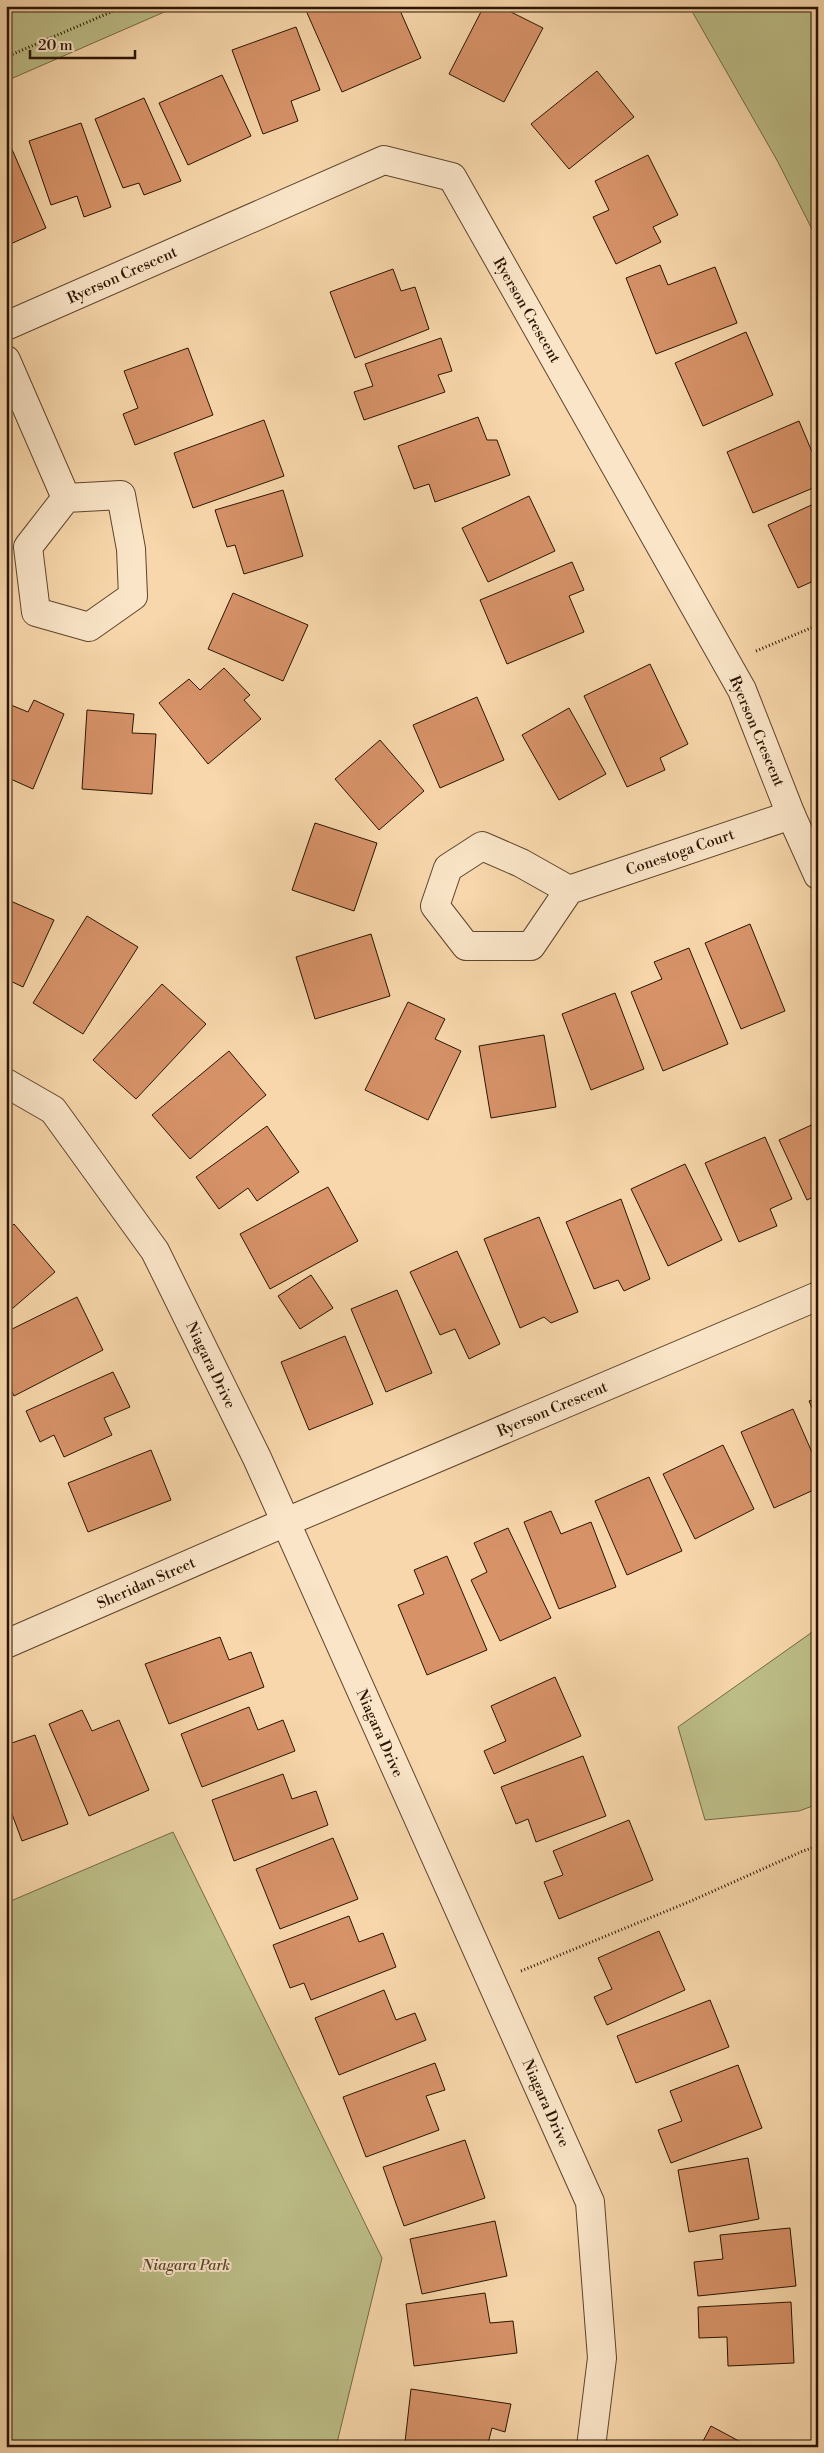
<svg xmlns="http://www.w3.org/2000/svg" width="824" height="2453" font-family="'Libre Bodoni',serif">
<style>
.green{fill:#bdbe88;stroke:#746945}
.building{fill:#d79268;stroke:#2b1402}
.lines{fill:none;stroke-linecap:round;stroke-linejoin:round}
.street-casing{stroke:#5e452c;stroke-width:30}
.path{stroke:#2b1402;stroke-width:3;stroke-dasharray:1 2.5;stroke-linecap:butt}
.street{stroke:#fae5c8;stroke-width:28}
.labels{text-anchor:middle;stroke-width:4;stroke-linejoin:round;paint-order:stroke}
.street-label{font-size:15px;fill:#2b1402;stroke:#fae5c8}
.park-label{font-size:15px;font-style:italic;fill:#57472a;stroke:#fae5c8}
</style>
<rect width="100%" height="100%" fill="#f7d7ab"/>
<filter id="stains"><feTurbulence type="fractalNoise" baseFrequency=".004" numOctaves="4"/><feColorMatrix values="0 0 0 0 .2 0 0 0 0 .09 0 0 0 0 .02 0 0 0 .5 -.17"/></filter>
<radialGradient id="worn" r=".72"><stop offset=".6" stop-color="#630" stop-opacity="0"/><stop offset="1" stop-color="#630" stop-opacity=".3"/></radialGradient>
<!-- green -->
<g class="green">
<polygon points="6,6 178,6 6,81"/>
<polygon points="689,6 818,6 818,241 778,162"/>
<polygon points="818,1628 818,1804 799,1811 705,1820 678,1727"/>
<polygon points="173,1832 382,2258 336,2447 6,2447 6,1903"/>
</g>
<!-- building -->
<g class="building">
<polygon points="304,6 398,6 421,58 342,92"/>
<polygon points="484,6 499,6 543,28 504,102 449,74"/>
<polygon points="296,27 320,90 291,101 298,121 263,134 232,50"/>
<polygon points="597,71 634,117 569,169 531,124"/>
<polygon points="222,75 251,136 188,165 159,103"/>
<polygon points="144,98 181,181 144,195 139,183 123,188 95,119"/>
<polygon points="81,123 111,207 84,217 77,196 51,205 29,141"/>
<polygon points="8,140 46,228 6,246 6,141"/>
<polygon points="648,155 678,215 653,227 661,242 616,264 593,217 609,210 595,181"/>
<polygon points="660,265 668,285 715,267 737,323 656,354 626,278"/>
<polygon points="393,269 401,291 415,287 429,329 355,358 330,292"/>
<polygon points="746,332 773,395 703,426 675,363"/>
<polygon points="441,338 452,371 438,375 445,392 364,420 354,392 373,386 365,364"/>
<polygon points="188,348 213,415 135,445 123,414 138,408 124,371"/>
<polygon points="478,417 487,440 497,440 510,475 435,502 429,484 414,489 398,446"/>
<polygon points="264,420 284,476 193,508 174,453"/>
<polygon points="799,421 818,466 818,486 753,513 727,452"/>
<polygon points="283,490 303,556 244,574 235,545 227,547 215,510"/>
<polygon points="529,496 555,551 488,582 462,528"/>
<polygon points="818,502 818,579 798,588 768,525"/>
<polygon points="572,562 584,590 569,596 584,632 507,664 480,600"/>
<polygon points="233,593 308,625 283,681 208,649"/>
<polygon points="650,664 688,744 660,758 665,770 627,787 584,696"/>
<polygon points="224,668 250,695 244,700 261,719 208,764 159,703 189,679 200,690"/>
<polygon points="477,697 504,760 440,788 413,725"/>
<polygon points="34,700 64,714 33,789 6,777 6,703 28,712"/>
<polygon points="569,708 606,774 559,800 522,735"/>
<polygon points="87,710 134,714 132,733 156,734 152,794 82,789"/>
<polygon points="380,740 424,791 379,830 335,779"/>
<polygon points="315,823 377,843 354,911 292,890"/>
<polygon points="6,899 54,920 23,987 6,979"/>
<polygon points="87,916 138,947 83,1034 33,1003"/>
<polygon points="750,924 785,1011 741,1029 705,943"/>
<polygon points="371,934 390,996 315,1019 296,957"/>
<polygon points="689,948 728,1044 663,1071 631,992 662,979 654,962"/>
<polygon points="162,984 206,1024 136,1099 93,1060"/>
<polygon points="615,993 644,1069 591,1090 562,1014"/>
<polygon points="408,1002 445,1019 435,1039 461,1051 428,1120 365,1090"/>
<polygon points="544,1035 556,1107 491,1118 479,1046"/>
<polygon points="229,1051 266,1095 190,1159 152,1115"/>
<polygon points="818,1122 818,1195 807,1200 779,1140"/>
<polygon points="267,1126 299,1172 257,1201 248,1188 219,1209 196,1177"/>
<polygon points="765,1137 792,1199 770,1209 777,1226 739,1242 705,1163"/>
<polygon points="685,1164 722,1240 668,1266 631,1189"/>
<polygon points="328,1187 358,1241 270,1289 240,1234"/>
<polygon points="621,1199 650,1279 624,1291 618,1280 594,1289 566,1222"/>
<polygon points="539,1217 578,1312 551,1323 544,1317 520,1328 484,1239"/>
<polygon points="14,1224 55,1272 6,1314 6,1231"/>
<polygon points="457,1251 500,1344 469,1359 455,1329 440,1335 410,1272"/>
<polygon points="311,1275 333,1308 300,1329 278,1296"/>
<polygon points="397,1290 432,1373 386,1392 351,1309"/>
<polygon points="77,1297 103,1350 14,1396 6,1380 6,1332"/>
<polygon points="345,1336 373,1404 309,1430 281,1362"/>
<polygon points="113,1372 130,1407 104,1418 112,1435 64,1457 54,1435 40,1442 26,1411"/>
<polygon points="818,1398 818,1422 809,1401"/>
<polygon points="793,1409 818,1466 818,1488 774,1508 741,1432"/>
<polygon points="723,1445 754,1509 695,1539 663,1474"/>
<polygon points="151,1450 171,1500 88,1532 68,1483"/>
<polygon points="649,1477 682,1551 627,1575 595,1501"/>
<polygon points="551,1511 561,1534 591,1522 616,1587 559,1609 524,1522"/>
<polygon points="508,1528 551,1618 500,1641 471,1580 487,1572 474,1543"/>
<polygon points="447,1556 487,1650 427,1675 398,1605 424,1594 414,1570"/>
<polygon points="220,1637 229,1660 251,1652 264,1687 169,1724 145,1664"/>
<polygon points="555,1677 581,1736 494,1774 484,1751 506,1741 491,1706"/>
<polygon points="249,1707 258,1730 283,1720 295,1751 202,1787 181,1734"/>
<polygon points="82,1710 92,1731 119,1720 149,1790 89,1816 49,1724"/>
<polygon points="35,1735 68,1824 22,1841 6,1798 6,1745"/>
<polygon points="583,1756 606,1816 536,1842 528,1819 516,1824 501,1787"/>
<polygon points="283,1774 292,1799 316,1791 328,1825 234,1861 212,1800"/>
<polygon points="629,1820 653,1880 559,1919 544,1882 563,1875 553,1851"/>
<polygon points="333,1838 358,1899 280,1929 256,1869"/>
<polygon points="349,1916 359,1942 383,1933 396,1967 311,2000 304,1983 290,1988 273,1945"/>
<polygon points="659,1931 685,1990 607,2025 594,1997 612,1989 598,1958"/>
<polygon points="384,1990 396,2020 415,2013 426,2040 339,2075 315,2018"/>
<polygon points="710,2000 729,2047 636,2083 617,2036"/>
<polygon points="435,2063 445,2090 426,2096 439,2130 366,2157 343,2097"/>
<polygon points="738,2065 762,2128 671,2163 658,2130 682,2121 670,2091"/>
<polygon points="465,2140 485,2198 404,2226 383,2167"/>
<polygon points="748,2158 759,2219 689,2232 678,2170"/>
<polygon points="495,2221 507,2276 422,2294 410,2239"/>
<polygon points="790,2228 796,2286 698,2296 694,2262 723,2259 720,2235"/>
<polygon points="485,2293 490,2323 513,2321 517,2353 414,2366 406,2304"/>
<polygon points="791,2302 794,2363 728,2366 727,2337 699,2338 698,2307"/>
<polygon points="411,2389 511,2404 505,2432 492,2428 487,2447 448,2447 405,2442"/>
<polygon points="711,2426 750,2447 700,2447"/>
</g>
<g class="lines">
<defs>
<g id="street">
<polyline points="6,326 384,160 452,177 742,690 791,815 818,875"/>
<polyline points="6,360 66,498"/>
<polygon points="121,495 131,549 133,596 89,627 36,612 28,547 66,498"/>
<polyline points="569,890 521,863 482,846 448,868 435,906 466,946 531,946 569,890 791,815"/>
<polyline points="6,1083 53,1110 155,1251 257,1458 590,2202 602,2358 591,2447"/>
<polyline points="6,1644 286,1522 818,1296"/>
</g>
</defs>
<!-- street casing -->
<use href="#street" class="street-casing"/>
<!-- path -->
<g class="path">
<polyline points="6,57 125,6"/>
<polyline points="756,651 818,625"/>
<polyline points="521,1971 691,1901 803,1851 818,1846"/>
</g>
<!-- street -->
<use href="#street" class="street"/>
</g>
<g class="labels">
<!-- street labels -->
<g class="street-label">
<text transform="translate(122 275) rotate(-24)" y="5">Ryerson Crescent</text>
<text transform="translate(527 310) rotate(60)" y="5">Ryerson Crescent</text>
<text transform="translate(757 731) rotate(67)" y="5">Ryerson Crescent</text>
<text transform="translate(680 852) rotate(-19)" y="5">Conestoga Court</text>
<text transform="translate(211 1365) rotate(64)" y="5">Niagara Drive</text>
<text transform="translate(552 1409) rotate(-23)" y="5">Ryerson Crescent</text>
<text transform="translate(146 1583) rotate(-24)" y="5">Sheridan Street</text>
<text transform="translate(380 1733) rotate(66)" y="5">Niagara Drive</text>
<text transform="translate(546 2103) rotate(66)" y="5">Niagara Drive</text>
</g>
<!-- park labels -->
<g class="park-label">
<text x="186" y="2270">Niagara Park</text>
</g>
</g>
<!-- margin -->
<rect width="824" height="2453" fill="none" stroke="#f7d7ab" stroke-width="25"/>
<rect x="8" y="8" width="809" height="2438" fill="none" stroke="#2b1402" stroke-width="2.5"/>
<rect x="12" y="12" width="799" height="2428" fill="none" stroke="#2b1402"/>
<!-- scale -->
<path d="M30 50v8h105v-8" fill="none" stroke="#2b1402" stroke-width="2.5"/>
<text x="38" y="50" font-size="15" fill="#2b1402" stroke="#fae5c8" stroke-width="4" paint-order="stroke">20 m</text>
<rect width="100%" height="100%" filter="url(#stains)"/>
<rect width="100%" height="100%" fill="url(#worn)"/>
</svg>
